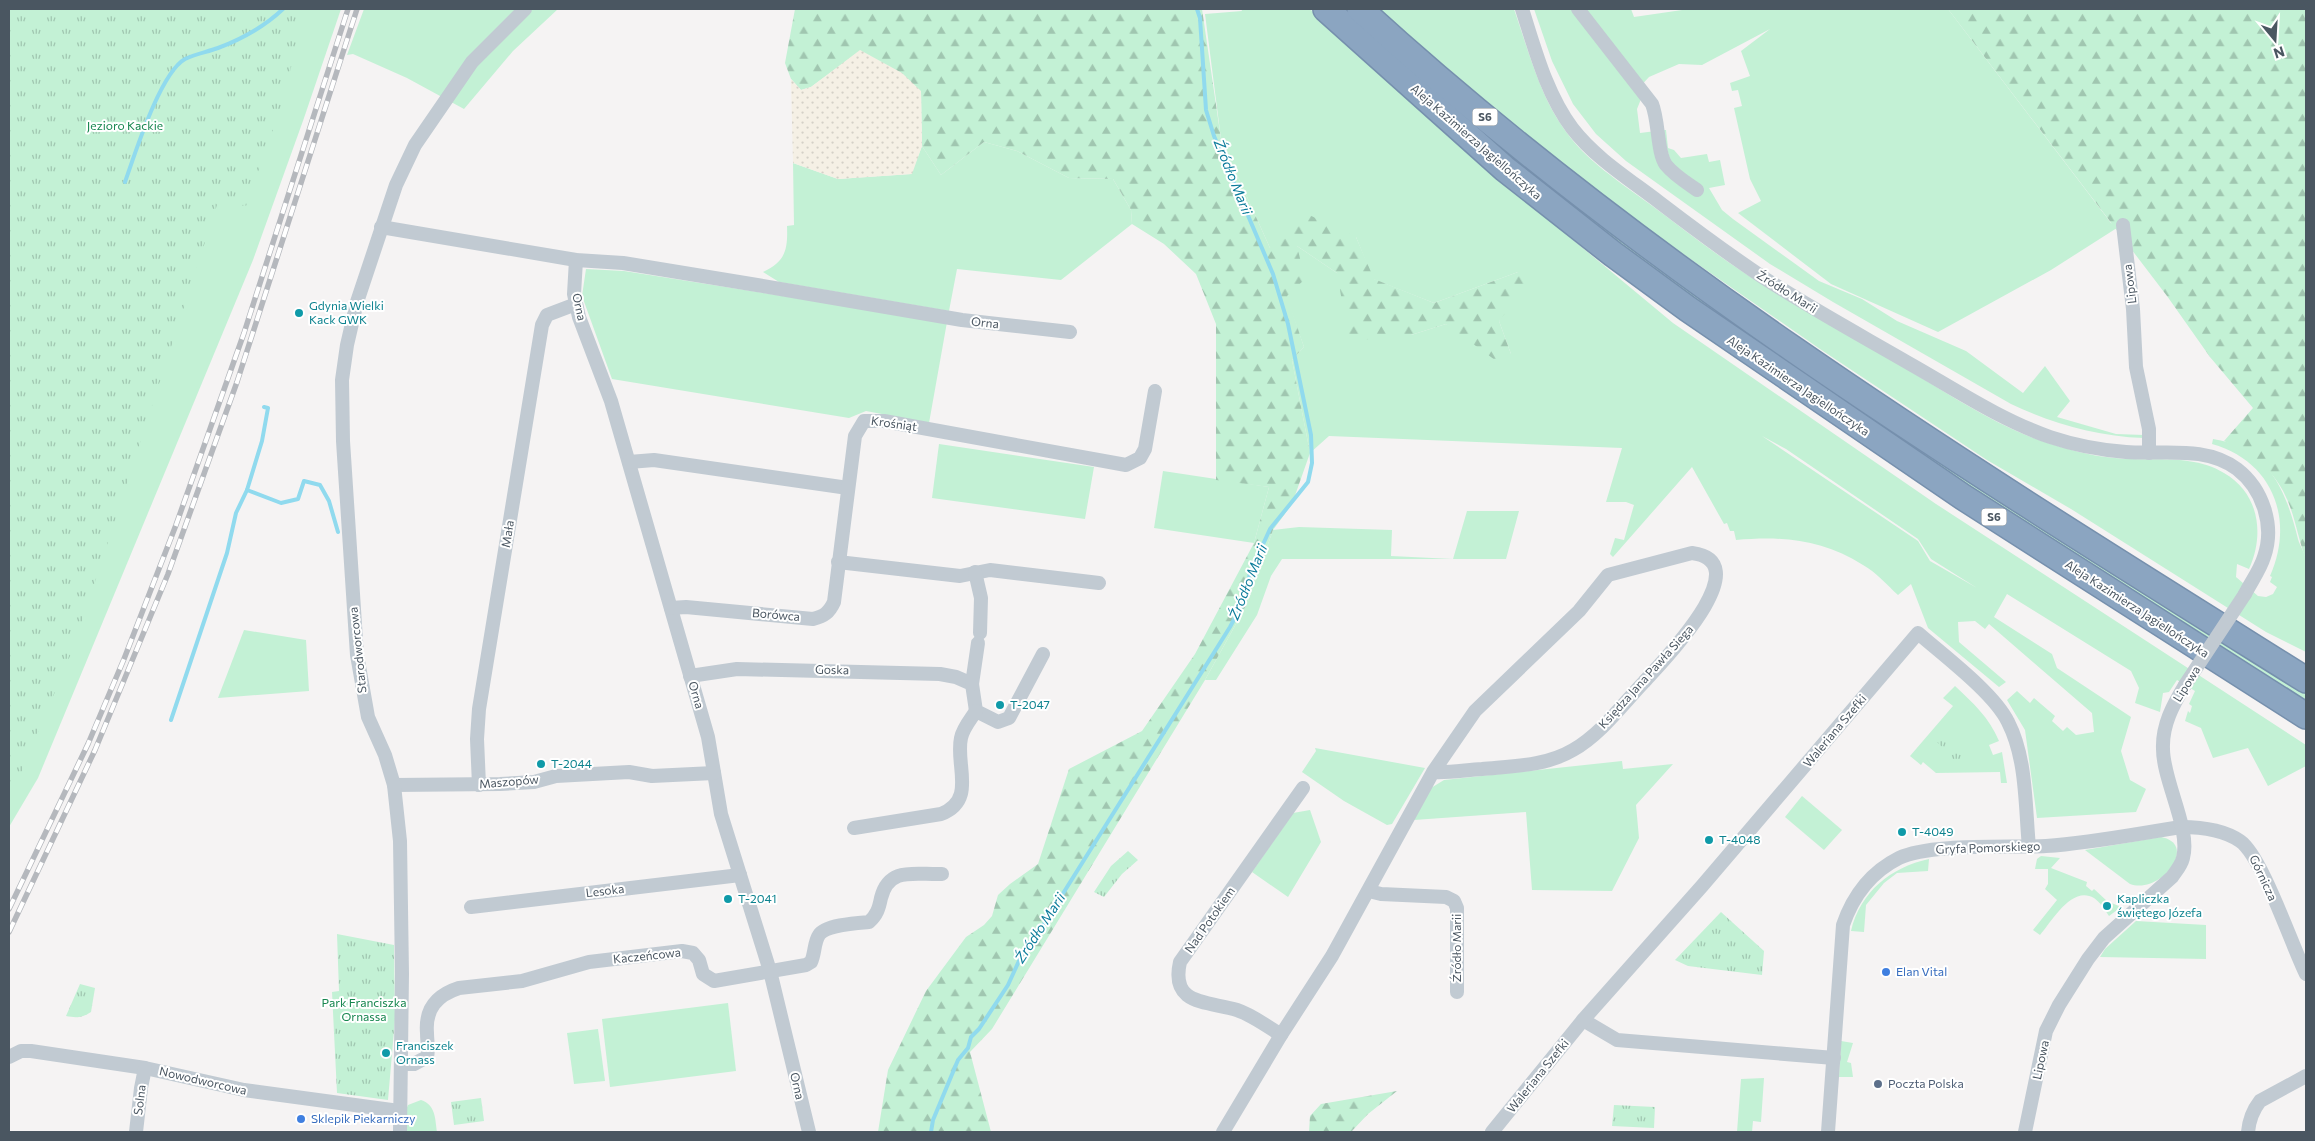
<svg xmlns="http://www.w3.org/2000/svg" width="2315" height="1141" font-family="Commissioner,sans-serif">
<style>
.green{fill:#c3f1d5;fill-rule:evenodd}
.forest{fill:url(#forest-firs)}
.sand{fill:url(#sand-dots)}
.park{fill:url(#park-tufts)}
.lines{fill:none;stroke-linecap:round;stroke-linejoin:round}
.stream{stroke:#90daee;stroke-width:4}
.motorway-casing{stroke:#7690ad;stroke-width:28}
.minor{stroke:#c1cad2;stroke-width:14}
.motorway{stroke:#8ba5c1;stroke-width:25}
.rail-casing{stroke:#b5b8bd;stroke-width:5.5}
.rail{stroke:#fff;stroke-width:4;stroke-dasharray:11;stroke-linecap:butt}
.minor-bridge{stroke:#c1cad2;stroke-width:14}
.culture-dot{fill:#0f9aa8;stroke:#fff;stroke-width:2}
.shop-dot{fill:#3f7fe0;stroke:#fff;stroke-width:2}
.service-dot{fill:#5c6f8a;stroke:#fff;stroke-width:2}
.labels{text-anchor:middle;stroke-width:4;stroke-linejoin:round;paint-order:stroke}
.shield{fill:#fff;stroke:#808990;stroke-width:1}
.shield-label{font-size:11px;font-weight:bold;fill:#4a5661}
.park-label{font-size:12px;fill:#17864f;stroke:#fff}
.street-label{font-size:12px;fill:#4a5661;stroke:#fff}
.culture-label{font-size:12px;fill:#0d838f;stroke:#fff;text-anchor:start}
.shop-label{font-size:12px;fill:#366cbe;stroke:#fff;text-anchor:start}
.service-label{font-size:12px;fill:#4e5e75;stroke:#fff;text-anchor:start}
.water-label{font-size:14px;font-style:italic;fill:#0c7c9b;stroke:#fff}
</style>
<defs>
<pattern id="forest-firs" width="22" height="20" patternUnits="userSpaceOnUse" patternTransform="scale(1.25)"><rect width="22" height="20" fill="#c3f1d5"/><path d="M5 1l3.5 6h-7zM16 11l3.5 6h-7z" fill="#a0c6b0"/></pattern>
<pattern id="sand-dots" width="8" height="8" patternUnits="userSpaceOnUse" patternTransform="scale(1.25)"><rect width="8" height="8" fill="#f5f0e5"/><path d="M2 2h.1M6 6h.1" fill="none" stroke="#d4d0c7" stroke-width="1.8" stroke-linecap="round"/></pattern>
<pattern id="park-tufts" width="24" height="20" patternUnits="userSpaceOnUse" patternTransform="scale(1.25)"><rect width="24" height="20" fill="#c3f1d5"/><path d="M3 7l-1-3M5 7V3M7 7l1-3M15 17l-1-3M17 17v-4M19 17l1-3" fill="none" stroke="#a0c6b0"/></pattern>
</defs>
<rect width="100%" height="100%" fill="#f5f3f3"/>
<!-- green -->
<g class="green">
<polygon points="9,9 341,9 304,118 253,260 38,778 9,827"/>
<polygon points="364,9 558,9 513,51 464,109 407,78 353,54 347,55"/>
<path d="M1241,9H1310L1442,131L1673,323L1936,504L2306,745V766L2268,786L2248,748L2213,758L2201,728L2185,721L2188,711L2190,713L2192,706L2189,704L2195,691L2177,680L2169,692L2163,693L2160,712L2135,703L2139,688L2131,671L2007,594L1994,617L2052,654L2057,668L2131,717L2121,751L2130,780L2146,789L2136,812L2037,818L2025,730L2007,700L2017,691L2030,703L2034,698L2055,716L2052,721L2063,731L2067,727L2076,735L2094,732L2092,713L1989,624L1985,629L1975,621L1958,622L1959,642L2006,682L1999,687L1928,628L1911,584L1898,595C1887,585 1876,572 1863,565C1822,539 1782,536 1736,540L1734,531H1730L1727,523L1724,524L1692,467L1613,557L1610,554L1615,538L1624,540L1634,505L1626,502H1606L1622,448L1329,436L1310,453L1292,360L1304,347L1286,296L1297,246L1337,273L1411,335L1446,324L1511,354L1499,321L1518,272L1434,303L1373,279L1356,237L1270,248L1221,139L1205,14L1242,11ZM1762,436L1786,449L1918,539L1931,559L1977,588L1930,561L1918,541Z"/>
<polygon points="1337,9 1346,9 1389,48 1996,498 2306,694 2306,701 1992,502 1672,284 1510,159"/>
<path d="M1374,9H1514C1528,49 1539,94 1564,129C1586,161 1620,182 1651,205C1686,231 1720,258 1757,281C1803,311 1853,337 1900,365C1946,392 1992,424 2042,441C2066,449 2090,456 2115,458C2150,462 2192,453 2224,473C2259,493 2265,534 2249,569L2237,564L2236,577L2258,596L2266,597L2273,594L2277,587L2270,582L2272,577L2270,576C2295,520 2273,461 2212,444L2213,439C2269,447 2286,491 2298,539C2300,546 2305,553 2306,560C2308,569 2306,579 2306,587C2306,609 2306,631 2306,652L2266,632L2071,509L1987,460L1820,349L1673,247L1558,162Z"/>
<path d="M1534,9H1631L1634,17L1689,9H1948L2111,223L2120,226L2051,270L1938,332L1831,284L1738,213L1761,201L1750,179L1734,108L1742,106L1738,90L1732,91L1730,83L1750,76L1741,51L1770,29L1702,65L1679,64L1649,77L1637,90L1641,99L1637,109L1640,133L1656,131L1672,167L1662,130H1666L1668,148L1674,150L1681,158L1707,154L1709,162L1720,160L1725,185L1709,188L1722,210L1733,219L1819,281L1862,299L1897,321L1966,351L2023,393L2045,366L2070,401L2057,417L2116,434L2144,435V438C2096,436 2054,424 2011,404L1833,302L1770,264L1626,161L1596,134L1573,104L1552,61Z"/>
<path d="M984,142L1017,151L1069,178L1113,179L1131,210L1132,224L1061,280L957,269L949,311L779,282L763,272C785,262 788,250 787,226L794,225L793,163L838,179L911,174L922,146L941,175Z"/>
<polygon points="586,269 624,271 947,322 929,423 866,411 849,418 612,379 582,296"/>
<polygon points="939,444 1094,467 1085,519 932,498"/>
<polygon points="1163,471 1269,487 1254,543 1154,528"/>
<polygon points="1467,511 1519,511 1506,559 1282,559 1271,576 1257,615 1216,680 1205,680 1247,604 1273,530 1299,527 1392,530 1391,556 1453,559"/>
<polygon points="244,630 306,640 309,691 218,698"/>
<path d="M1955,686C1973,703 1989,717 1999,741L1989,745L1993,755L2002,752L2007,783H2001L2000,772L1936,773L1923,762L1921,765L1910,756L1953,706L1943,698Z"/>
<polygon points="1315,748 1425,768 1392,824 1387,825 1344,801 1302,772 1316,751"/>
<polygon points="1622,761 1623,769 1673,764 1636,805 1639,838 1612,891 1532,890 1526,812 1414,820 1431,788 1444,780"/>
<polygon points="1802,796 1842,830 1824,850 1785,817"/>
<polygon points="1310,810 1321,842 1288,897 1252,872 1293,813"/>
<path d="M2161,837C2199,844 2161,895 2130,884L2085,850Z"/>
<path d="M2041,856L2060,858L2051,868L2087,882L2086,886L2092,891L2094,889L2107,901L2121,907L2109,916C2105,910 2100,902 2094,898C2072,885 2052,921 2040,935L2033,930L2057,900L2045,889L2048,884V869H2035L2037,859Z"/>
<path d="M1929,859L1928,871L1897,873L1884,883L1866,905L1864,932L1851,931C1860,892 1891,867 1929,859Z"/>
<polygon points="2136,921 2206,925 2206,959 2100,957 2105,949"/>
<polygon points="728,1003 736,1071 610,1087 602,1019"/>
<polygon points="598,1029 605,1081 574,1084 567,1033"/>
<polygon points="1841,1041 1853,1043 1847,1062 1851,1063 1853,1077 1839,1077"/>
<polygon points="1764,1078 1761,1122 1753,1121 1752,1132 1737,1132 1741,1079"/>
<path d="M421,1100C436,1105 435,1119 437,1132H406L405,1112L408,1105Z"/>
</g>
<!-- forest -->
<g class="forest">
<polygon points="795,9 1202,9 1221,139 1270,248 1305,213 1356,237 1374,279 1434,303 1518,272 1527,286 1499,321 1511,354 1495,360 1446,324 1411,335 1349,341 1337,273 1297,246 1305,279 1287,296 1304,347 1292,360 1310,453 1292,504 1273,530 1247,604 1205,680 992,1029 970,1052 991,1132 878,1132 888,1070 926,991 966,937 984,925 992,916 998,895 1010,884 1038,864 1069,769 1142,731 1195,654 1254,543 1269,487 1216,480 1216,324 1196,274 1164,244 1132,224 1131,210 1113,179 1069,178 1017,151 984,142 941,175 922,146 921,92 860,51 811,87 801,90 791,79 785,63"/>
<path d="M1948,9H2306V560C2299,541 2296,522 2289,504C2277,472 2254,454 2224,441L2253,408L2210,357L2167,296Z"/>
<polygon points="1397,1091 1368,1114 1351,1132 1309,1132 1310,1116 1321,1104"/>
</g>
<!-- sand -->
<polygon class="sand" points="860,50 902,73 921,91 922,146 912,174 838,179 793,163 791,79 801,90 811,87"/>
<!-- park -->
<g class="park">
<polygon points="9,9 305,9 283,101 246,206 215,201 217,205 75,644 9,802"/>
<polygon points="1941,734 1960,751 1962,760 1956,764 1947,758 1947,752 1935,740"/>
<polygon points="1128,851 1138,860 1122,874 1104,897 1094,892 1111,866"/>
<polygon points="1721,912 1764,951 1762,975 1688,966 1675,960"/>
<polygon points="337,934 394,945 395,1019 388,1100 337,1093 332,992 339,991"/>
<path d="M80,984L95,988L91,1012C82,1018 76,1018 66,1016Z"/>
<polygon points="481,1098 484,1121 454,1125 451,1102"/>
<polygon points="1614,1105 1655,1107 1654,1128 1612,1126"/>
</g>
<g class="lines">
<!-- stream -->
<g class="stream">
<path d="M125,182C135,154 160,73 185,59C195,54 207,52 218,48C242,39 264,27 283,9"/>
<polyline points="247,490 281,503 298,499 304,481 320,485 329,501 338,532"/>
<polyline points="171,720 227,553 236,513 247,490 262,441 268,408 264,407"/>
<polyline points="931,1132 933,1120 958,1060 968,1048 971,1037 979,1029 1008,985 1023,952 1037,935 1230,627 1244,601 1250,573 1270,529 1308,482 1312,463 1311,435 1288,324 1273,274 1214,136 1206,110 1200,18 1197,9"/>
</g>
<defs>
<g id="motorway">
<polyline points="1326,9 1505,169 1613,254 1688,309 1963,497 2306,716"/>
<path d="M1360,9C1646,271 1979,475 2306,680"/>
</g>
</defs>
<!-- motorway casing -->
<use href="#motorway" class="motorway-casing"/>
<!-- minor -->
<g class="minor">
<path d="M1522,9C1535,49 1546,93 1572,128C1595,158 1629,179 1659,202C1693,228 1728,254 1764,278C1812,309 1862,336 1912,365C1956,390 2001,420 2050,437C2074,445 2100,450 2126,452C2163,455 2205,445 2237,469C2263,489 2275,526 2264,557C2260,570 2251,582 2245,594"/>
<path d="M1578,9L1652,104C1659,121 1657,153 1666,165C1674,175 1687,183 1697,190"/>
<polyline points="2123,225 2133,309 2136,367 2149,429 2149,453"/>
<polyline points="381,227 576,260 623,263 757,285 962,320 1070,332"/>
<polyline points="576,260 574,294 579,317 611,401 708,737 721,814 770,971 809,1132"/>
<polyline points="629,462 654,460 848,488"/>
<polyline points="838,562 960,576 990,570 1099,583"/>
<polyline points="975,572 981,598 980,633"/>
<path d="M671,608L686,607L813,619C824,616 829,613 834,602L855,436L864,421H884L1126,465L1140,458L1145,449L1155,391"/>
<polyline points="690,676 737,669 940,674 956,677 972,684 976,711 998,722 1009,718 1043,654"/>
<polyline points="972,684 978,643"/>
<polyline points="394,785 500,784 534,782 556,776 629,772 652,776 714,773"/>
<polyline points="479,785 477,739 479,709 542,325 547,315 576,304"/>
<path d="M854,828L941,814C977,800 955,765 961,738C963,728 971,719 976,711"/>
<polyline points="1369,891 1381,894 1446,897 1454,901 1457,908 1457,992"/>
<polyline points="471,907 740,875"/>
<polyline points="1583,1020 1617,1040 1834,1058"/>
<path d="M1281,1035C1267,1026 1252,1015 1237,1010C1208,1001 1170,1006 1180,962L1303,788"/>
<polyline points="9,1057 21,1051 31,1051 145,1068 244,1090 399,1111"/>
<path d="M401,1064H414L427,1057C429,1049 427,1041 427,1033C425,1009 437,995 459,988L522,981L589,962L682,951L693,953L699,960L703,974L714,981L806,965L811,962C815,954 814,942 819,935C825,925 857,923 869,922C877,915 879,908 881,898C889,866 915,875 942,874"/>
<polyline points="136,1132 141,1088 145,1068"/>
<polyline points="400,1132 402,974 400,841 394,785 385,755 368,717 357,655 343,441 342,380 347,345 357,302 396,185 415,145 472,62 525,9"/>
<path d="M1223,1132L1281,1035L1332,956L1433,772L1475,711L1579,611L1608,575L1692,553C1761,562 1661,663 1644,682C1622,705 1601,734 1573,750C1546,766 1513,766 1482,769C1465,770 1449,773 1433,772"/>
<path d="M1492,1132L1583,1020L1702,886L1918,633C1943,655 1994,693 2008,722C2027,759 2025,806 2029,847"/>
<path d="M1828,1132L1843,925C1853,896 1871,872 1899,858C1930,843 2008,848 2046,846C2091,843 2136,834 2181,827C2200,827 2224,830 2240,841C2262,856 2292,946 2306,974"/>
<path d="M2025,1132L2046,1031L2059,1005L2088,959L2104,938L2172,877C2176,871 2181,866 2183,858C2191,829 2163,781 2163,749C2162,725 2173,705 2185,685"/>
<path d="M2248,1132C2249,1121 2253,1110 2260,1101L2306,1076"/>
</g>
<!-- motorway -->
<use href="#motorway" class="motorway"/>
<defs>
<g id="rail">
<polyline points="9,909 88,744 124,659 176,525 244,333 348,9"/>
<polyline points="9,932 95,750 168,574 237,382 357,9"/>
</g>
</defs>
<!-- rail casing -->
<use href="#rail" class="rail-casing"/>
<!-- rail -->
<use href="#rail" class="rail"/>
<!-- minor-bridge -->
<polyline class="minor-bridge" points="2185,685 2245,594"/>
</g>
<!-- markers -->
<g class="culture-dot">
<circle cx="299" cy="313" r="5"/>
<circle cx="1000" cy="705" r="5"/>
<circle cx="541" cy="764" r="5"/>
<circle cx="1902" cy="832" r="5"/>
<circle cx="1709" cy="840" r="5"/>
<circle cx="728" cy="899" r="5"/>
<circle cx="2107" cy="906" r="5"/>
<circle cx="386" cy="1053" r="5"/>
</g>
<g class="shop-dot">
<circle cx="1886" cy="972" r="5"/>
<circle cx="301" cy="1119" r="5"/>
</g>
<circle class="service-dot" cx="1878" cy="1084" r="5"/>
<g class="labels">
<!-- shield labels -->
<g class="shield">
<rect x="1472.5" y="108.5" width="25" height="17" rx="4"/>
<rect x="1981.5" y="508.5" width="25" height="17" rx="4"/>
</g>
<g class="shield-label">
<text x="1485" y="121">S6</text>
<text x="1994" y="521">S6</text>
</g>
<!-- park labels -->
<g class="park-label">
<text x="125" y="130">Jezioro Kackie</text>
<text x="364" y="1007">Park Franciszka<tspan x="364" dy="14">Ornassa</tspan></text>
</g>
<!-- street labels -->
<g class="street-label">
<text transform="translate(1476 142) rotate(41)" y="4">Aleja Kazimierza Jagiellończyka</text>
<text transform="translate(2130 284) rotate(-97)" y="4">Lipowa</text>
<text transform="translate(1787 292) rotate(32)" y="4">Źródło Marii</text>
<text transform="translate(579 307) rotate(78)" y="4">Orna</text>
<text transform="translate(985 323) rotate(6)" y="4">Orna</text>
<text transform="translate(1798 386) rotate(34)" y="4">Aleja Kazimierza Jagiellończyka</text>
<text transform="translate(894 424) rotate(8)" y="4">Krośniąt</text>
<text transform="translate(508 534) rotate(-81)" y="4">Mała</text>
<text transform="translate(2137 609) rotate(33)" y="4">Aleja Kazimierza Jagiellończyka</text>
<text transform="translate(776 615) rotate(5)" y="4">Borówca</text>
<text transform="translate(358 650) rotate(-96)" y="4">Starodworcowa</text>
<text transform="translate(832 670) rotate(1)" y="4">Goska</text>
<text transform="translate(1646 677) rotate(-48)" y="4">Księdza Jana Pawła Siega</text>
<text transform="translate(2187 684) rotate(-58)" y="4">Lipowa</text>
<text transform="translate(696 695) rotate(74)" y="4">Orna</text>
<text transform="translate(1835 731) rotate(-50)" y="4">Waleriana Szefki</text>
<text transform="translate(509 782) rotate(-5)" y="4">Maszopów</text>
<text transform="translate(1988 848) rotate(-2)" y="4">Gryfa Pomorskiego</text>
<text transform="translate(2263 878) rotate(65)" y="4">Górnicza</text>
<text transform="translate(605 891) rotate(-7)" y="4">Lesoka</text>
<text transform="translate(1210 920) rotate(-55)" y="4">Nad Potokiem</text>
<text transform="translate(1457 948) rotate(-90)" y="4">Źródło Marii</text>
<text transform="translate(647 956) rotate(-6)" y="4">Kaczeńcowa</text>
<text transform="translate(2041 1060) rotate(-78)" y="4">Lipowa</text>
<text transform="translate(1538 1076) rotate(-51)" y="4">Waleriana Szefki</text>
<text transform="translate(203 1081) rotate(13)" y="4">Nowodworcowa</text>
<text transform="translate(797 1086) rotate(77)" y="4">Orna</text>
<text transform="translate(140 1100) rotate(-83)" y="4">Solna</text>
</g>
<!-- culture labels -->
<g class="culture-label">
<text x="309" y="310">Gdynia Wielki<tspan x="309" dy="14">Kack GWK</tspan></text>
<text x="1010" y="709">T-2047</text>
<text x="551" y="768">T-2044</text>
<text x="1912" y="836">T-4049</text>
<text x="1719" y="844">T-4048</text>
<text x="738" y="903">T-2041</text>
<text x="2117" y="903">Kapliczka<tspan x="2117" dy="14">świętego Józefa</tspan></text>
<text x="396" y="1050">Franciszek<tspan x="396" dy="14">Ornass</tspan></text>
</g>
<!-- shop labels -->
<g class="shop-label">
<text x="1896" y="976">Elan Vital</text>
<text x="311" y="1123">Sklepik Piekarniczy</text>
</g>
<!-- service labels -->
<g class="service-label">
<text x="1888" y="1088">Poczta Polska</text>
</g>
<!-- water labels -->
<g class="water-label">
<text transform="translate(1233 177) rotate(68)" y="5">Źródło Marii</text>
<text transform="translate(1248 582) rotate(-68)" y="5">Źródło Marii</text>
<text transform="translate(1040 928) rotate(-57)" y="5">Źródło Marii</text>
</g>
</g>
<!-- border -->
<rect width="2315" height="1141" fill="none" stroke="#4a5661" stroke-width="20"/>
<!-- north arrow -->
<g transform="translate(2275 40) rotate(162)" stroke="#ffffff" stroke-width="4" paint-order="stroke">
<path d="M0-4L9 19L0 12L-9 19Z" fill="#4a5661"/>
<text y="-8" font-size="14" font-weight="bold" text-anchor="middle" fill="#4a5661">N</text>
</g>
</svg>
